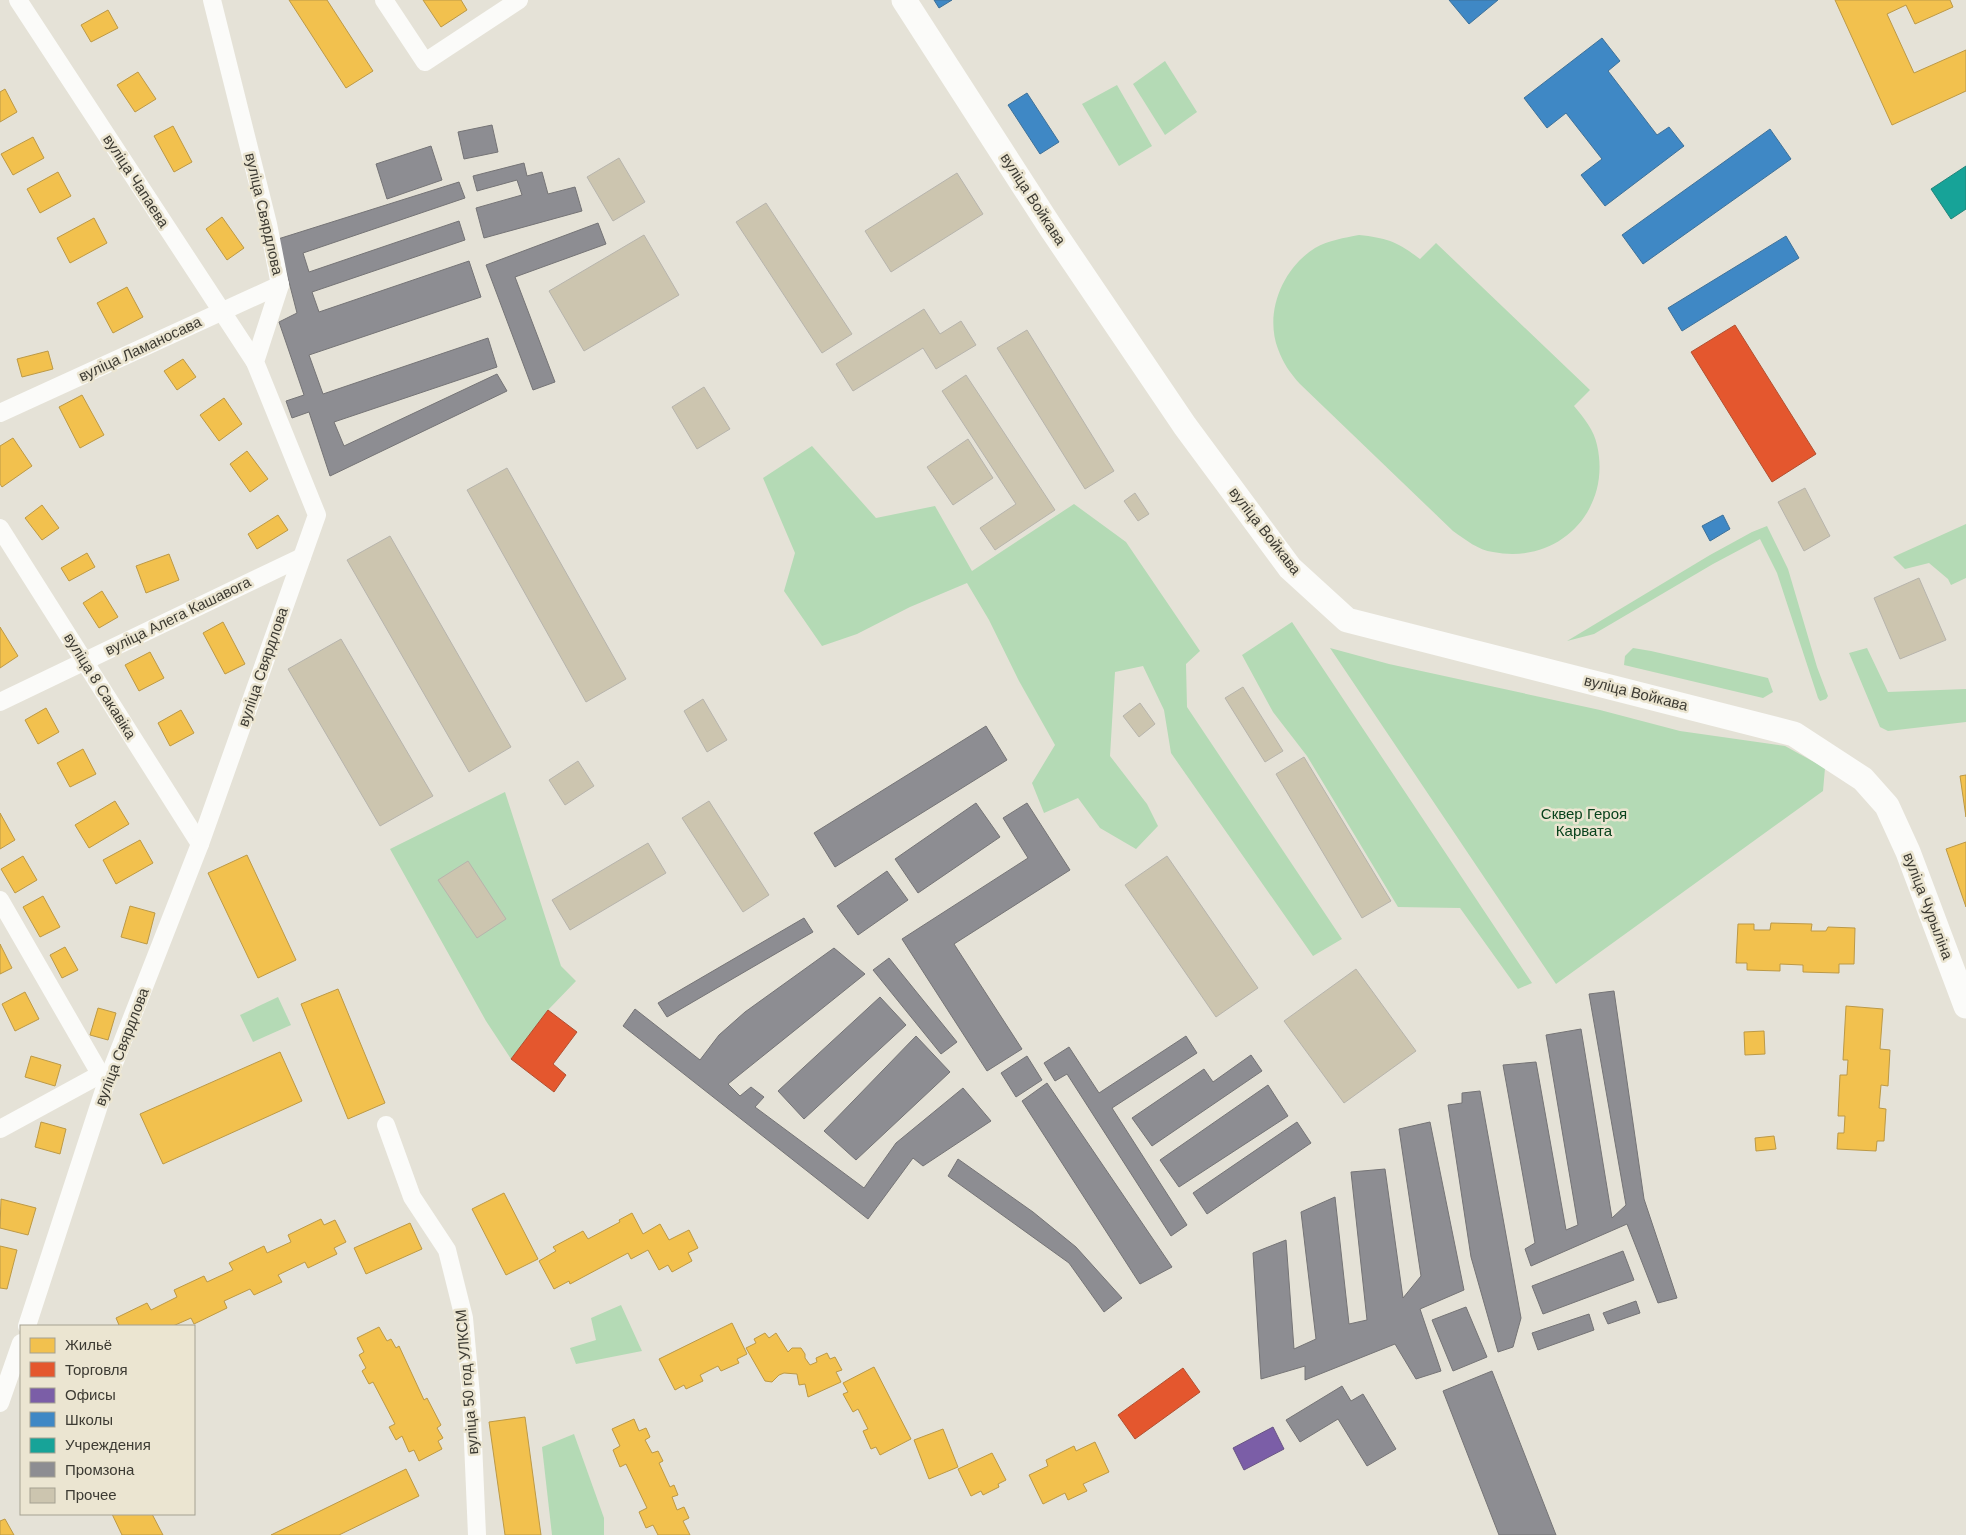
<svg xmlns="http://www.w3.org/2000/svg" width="1966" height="1535" font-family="Helvetica,sans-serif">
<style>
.green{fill:#b4dab5}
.homes{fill:#f2c14e;stroke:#bc9946}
.shops{fill:#e4572e;stroke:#b24f30}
.offices{fill:#7b5ea7;stroke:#685484}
.schools{fill:#3f88c5;stroke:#3e7199}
.public{fill:#17a398;stroke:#22847a}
.industry{fill:#8d8d92;stroke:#757476}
.building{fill:#ccc5af;stroke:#b7b4ac}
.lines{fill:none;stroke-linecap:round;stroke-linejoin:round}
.street{stroke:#fbfbf9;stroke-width:18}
.secondary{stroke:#fbfbf9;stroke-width:25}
.labels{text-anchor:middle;stroke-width:5;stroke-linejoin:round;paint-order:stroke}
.street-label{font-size:15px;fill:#3d3b33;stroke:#ebe5d1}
.park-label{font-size:15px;fill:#08421c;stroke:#ebe5d1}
</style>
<rect width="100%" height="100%" fill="#e5e2d7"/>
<!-- green -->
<g class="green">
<polygon points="1165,61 1197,112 1165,135 1133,84"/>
<polygon points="1117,85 1152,146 1119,166 1082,104"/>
<path d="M1359,235C1387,238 1398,242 1420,259L1436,243L1590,390L1574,406C1584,418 1594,430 1597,445C1612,510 1559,565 1493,552C1478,550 1466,540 1453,531L1300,384C1290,373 1283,363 1278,349C1264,312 1283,268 1315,248C1329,240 1344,238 1359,235Z"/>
<polygon points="812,446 876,518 935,506 972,571 1074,504 1126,542 1200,651 1186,664 1187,707 1342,939 1313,956 1171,753 1164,710 1143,666 1115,672 1110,756 1147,804 1158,826 1136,849 1100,828 1078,798 1044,813 1032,783 1055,745 1019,681 989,620 967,583 910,607 857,634 822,646 784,591 795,553 763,478"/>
<polygon points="1966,524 1966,578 1951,585 1948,579 1929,563 1905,569 1893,557"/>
<polygon points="1767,526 1788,569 1817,667 1828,696 1826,699 1820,701 1818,698 1777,573 1760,539 1713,564 1594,634 1567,641 1710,555 1752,532"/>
<polygon points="1292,622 1532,983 1518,989 1460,908 1398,907 1307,756 1273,712 1242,655"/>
<polygon points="1330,648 1389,664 1600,710 1680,731 1785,746 1825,768 1823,791 1556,984"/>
<polygon points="1633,648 1651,651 1768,678 1773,692 1763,698 1624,665 1625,656"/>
<polygon points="1867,648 1888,692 1966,689 1966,722 1888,731 1880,727 1849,653"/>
<polygon points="505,792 561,966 576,981 548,1010 511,1059 486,1021 390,849"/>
<polygon points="278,997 291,1025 253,1042 240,1015"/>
<polygon points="621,1305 642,1351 576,1364 570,1348 596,1340 591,1318"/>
<polygon points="574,1434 604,1518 604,1535 552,1535 542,1447"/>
</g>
<!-- homes -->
<g class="homes">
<polygon points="289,0 327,0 373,71 346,88"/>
<polygon points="423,0 461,0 467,10 441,27"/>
<polygon points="1835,0 1950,0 1953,7 1915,24 1906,5 1887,14 1914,73 1966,50 1966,91 1892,125"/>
<polygon points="108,10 118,28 91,42 81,25"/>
<polygon points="138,72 156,99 135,112 117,85"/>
<polygon points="5,89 17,112 0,122 0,92"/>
<polygon points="173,126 192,162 174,172 154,136"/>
<polygon points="33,137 44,158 13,175 1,154"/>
<polygon points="58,172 71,196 40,213 27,189"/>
<polygon points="222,217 244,248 227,260 206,229"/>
<polygon points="94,218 107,243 70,263 57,238"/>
<polygon points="127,287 143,317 113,333 97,303"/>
<polygon points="48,351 53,369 22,377 17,359"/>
<polygon points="183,359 196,377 177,390 164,371"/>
<polygon points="82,395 104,435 80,448 59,407"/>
<polygon points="224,398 242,424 219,441 200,415"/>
<polygon points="13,438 32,466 2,487 0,484 0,446"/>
<polygon points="247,451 268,479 250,492 230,464"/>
<polygon points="42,505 59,528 42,540 25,518"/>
<polygon points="278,515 288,530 257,549 248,534"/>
<polygon points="87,553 95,567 69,581 61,568"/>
<polygon points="169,554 179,580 146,593 136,566"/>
<polygon points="102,591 118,617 99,628 83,603"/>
<polygon points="223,622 245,664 225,674 203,633"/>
<polygon points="0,627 18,656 0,668"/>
<polygon points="150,652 164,678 139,691 125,665"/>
<polygon points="46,708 59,732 38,744 25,720"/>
<polygon points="181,710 194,733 170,746 158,723"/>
<polygon points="83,749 96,774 70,787 57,763"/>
<polygon points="1966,775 1966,817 1960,776"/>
<polygon points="115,801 129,824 89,848 75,825"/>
<polygon points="0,813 15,840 0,849"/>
<polygon points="140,840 153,863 116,884 103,860"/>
<polygon points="1966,842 1966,907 1946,849"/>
<polygon points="247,855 296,960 258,978 208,873"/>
<polygon points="23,856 37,880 15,893 1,869"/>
<polygon points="43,896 60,927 40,937 23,907"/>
<polygon points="130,906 155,913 147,944 121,937"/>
<polygon points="1771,923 1812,924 1811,931 1826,931 1828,927 1855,928 1854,964 1839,964 1839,973 1803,972 1803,965 1780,964 1780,971 1747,970 1747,963 1736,963 1738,924 1754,924 1754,930 1770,930"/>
<polygon points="0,944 12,968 0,974"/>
<polygon points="65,947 78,970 62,978 50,955"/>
<polygon points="338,989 385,1103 348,1119 301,1004"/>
<polygon points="25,992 39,1019 15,1031 2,1004"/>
<polygon points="1846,1006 1883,1009 1880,1049 1890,1050 1888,1086 1881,1085 1879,1108 1886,1109 1884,1141 1877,1141 1876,1151 1837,1149 1838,1133 1844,1133 1845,1116 1838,1116 1840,1075 1847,1075 1848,1060 1843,1060"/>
<polygon points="98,1008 116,1013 108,1040 90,1035"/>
<polygon points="1764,1031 1765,1054 1745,1055 1744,1032"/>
<polygon points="280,1052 302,1101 163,1164 140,1114"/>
<polygon points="31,1056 61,1065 55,1086 25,1077"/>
<polygon points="41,1122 66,1129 60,1154 35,1147"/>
<polygon points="1774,1136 1776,1149 1756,1151 1755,1138"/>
<polygon points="504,1193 538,1259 506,1275 472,1209"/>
<polygon points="1,1199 36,1208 28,1235 0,1228"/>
<polygon points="632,1213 643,1234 660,1224 669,1240 689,1230 698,1248 688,1253 692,1261 672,1272 668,1265 659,1270 648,1250 631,1259 628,1253 570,1284 569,1281 554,1289 539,1261 556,1251 553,1247 583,1231 588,1239 620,1222 619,1220"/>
<polygon points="321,1219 324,1225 335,1220 346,1242 334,1248 337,1254 308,1268 305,1262 278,1275 282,1282 254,1295 250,1289 224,1301 227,1308 194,1324 191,1318 173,1326 116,1326 119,1325 116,1318 147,1303 151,1310 177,1297 174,1290 204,1276 207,1282 233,1270 229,1263 264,1246 267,1253 291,1242 288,1235"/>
<polygon points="410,1223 422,1249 366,1274 354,1248"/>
<polygon points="0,1246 17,1250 7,1289 0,1288"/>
<polygon points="732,1323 747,1354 737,1359 739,1363 721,1371 718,1366 700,1375 703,1381 686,1389 684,1385 675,1390 659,1359"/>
<polygon points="379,1327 387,1341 391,1339 396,1348 399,1346 424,1400 427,1398 441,1425 437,1428 443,1438 438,1441 442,1449 419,1461 414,1450 409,1452 402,1436 396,1440 389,1427 395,1424 373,1382 369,1384 362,1371 366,1368 359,1355 364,1352 357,1338"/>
<polygon points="765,1333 769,1338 776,1333 788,1352 792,1348 801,1348 805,1354 805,1358 810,1365 817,1362 816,1358 827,1353 830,1359 835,1357 842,1370 836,1372 841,1382 808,1397 805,1384 799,1385 797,1374 784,1373 779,1375 772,1382 765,1381 746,1348 756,1343 754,1339"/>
<polygon points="874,1367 911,1439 880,1455 876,1447 871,1449 863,1431 868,1429 858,1409 853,1412 843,1394 848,1392 843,1383"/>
<polygon points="525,1417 541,1535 505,1535 489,1422"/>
<polygon points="634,1419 639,1431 646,1428 650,1437 645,1440 652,1453 658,1451 663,1461 659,1463 670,1487 674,1485 678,1495 672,1497 677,1510 684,1507 689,1518 683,1521 690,1535 658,1535 653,1525 646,1528 639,1512 647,1508 626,1464 620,1467 613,1450 620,1446 612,1429"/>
<polygon points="943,1429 958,1467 929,1479 914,1440"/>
<polygon points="1095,1442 1109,1472 1083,1484 1087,1491 1068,1500 1065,1493 1043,1504 1029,1475 1048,1466 1046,1460 1074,1446 1076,1451"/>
<polygon points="992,1453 1006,1480 998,1484 999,1487 983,1495 981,1491 971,1496 958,1469"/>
<polygon points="406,1469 419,1496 339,1535 271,1535"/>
<polygon points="112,1514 152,1514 163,1535 122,1535"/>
<polygon points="5,1519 14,1535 0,1535 0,1521"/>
</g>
<!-- shops -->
<g class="shops">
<polygon points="1735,325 1816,454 1772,482 1691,352"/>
<polygon points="548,1010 577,1032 553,1064 566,1075 554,1092 511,1059"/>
<polygon points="1183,1368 1200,1392 1135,1439 1118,1415"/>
</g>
<!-- offices -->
<polygon class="offices" points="1273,1427 1284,1449 1244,1470 1233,1448"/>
<!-- schools -->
<g class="schools">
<polygon points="934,0 952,0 939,8"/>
<polygon points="1449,0 1498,0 1469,24"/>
<polygon points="1602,38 1620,61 1608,71 1657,135 1669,127 1684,146 1605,206 1581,175 1602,159 1566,113 1547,128 1524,98"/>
<polygon points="1027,93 1059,142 1040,154 1008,105"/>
<polygon points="1770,129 1791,159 1643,264 1622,235"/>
<polygon points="1786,236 1799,258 1682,331 1668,308"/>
<polygon points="1723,515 1730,529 1710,541 1702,526"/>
</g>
<!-- public -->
<polygon class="public" points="1966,166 1966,209 1951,219 1931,189"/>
<!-- industry -->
<g class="industry">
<polygon points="492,125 498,152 464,159 458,132"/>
<polygon points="431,146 442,180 387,199 376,164"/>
<polygon points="524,163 527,176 542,172 548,194 575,187 582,211 484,238 476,208 522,195 517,180 477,191 473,176"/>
<polygon points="459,182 465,198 303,253 309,272 459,221 465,240 312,292 319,312 469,261 481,297 309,355 323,394 488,338 497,367 334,422 344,446 497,374 507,391 330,476 309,412 292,418 286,401 304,395 279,322 297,313 278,239"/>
<polygon points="598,223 606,244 515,277 555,382 533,390 486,265"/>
<polygon points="986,726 1007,760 835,867 814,833"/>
<polygon points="976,803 1000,837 918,893 895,859"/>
<polygon points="1027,803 1070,870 954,944 1022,1049 987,1071 902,939 1028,858 1003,818"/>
<polygon points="887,871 908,900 858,935 837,906"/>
<polygon points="804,918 813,932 667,1017 658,1003"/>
<polygon points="834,948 865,974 728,1084 740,1096 751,1087 764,1097 755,1107 864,1188 896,1143 963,1088 991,1121 923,1166 913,1158 868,1219 623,1026 635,1009 700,1060 719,1035 745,1012"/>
<polygon points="889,958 957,1042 941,1054 873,970"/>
<polygon points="1614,991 1644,1199 1677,1298 1658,1303 1627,1224 1531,1266 1525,1249 1535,1243 1503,1065 1536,1062 1566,1230 1578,1225 1546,1035 1581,1029 1612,1218 1626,1205 1589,994"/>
<polygon points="880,997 906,1025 804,1119 778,1091"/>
<polygon points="916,1036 950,1072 856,1160 824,1131"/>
<polygon points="1186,1036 1197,1053 1112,1108 1187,1225 1171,1236 1067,1074 1055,1081 1044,1063 1069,1047 1099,1093"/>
<polygon points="1251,1055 1262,1071 1152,1146 1132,1118 1204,1069 1213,1082"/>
<polygon points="1027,1056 1042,1080 1016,1097 1001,1073"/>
<polygon points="1047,1083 1172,1267 1140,1284 1022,1101"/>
<polygon points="1268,1085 1288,1116 1179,1187 1160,1160"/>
<polygon points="1480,1091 1521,1318 1513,1347 1498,1352 1471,1257 1448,1105 1462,1103 1462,1093"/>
<polygon points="1297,1122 1311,1143 1207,1214 1193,1193"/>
<polygon points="1430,1122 1464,1290 1420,1309 1441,1371 1416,1379 1395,1344 1305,1380 1305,1366 1261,1379 1253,1253 1286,1240 1294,1349 1316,1339 1301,1212 1335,1197 1349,1324 1367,1320 1351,1172 1385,1169 1403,1298 1421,1276 1399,1129"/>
<polygon points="958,1159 1033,1212 1076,1247 1122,1298 1104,1312 1069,1263 948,1176"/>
<polygon points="1623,1251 1634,1280 1543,1314 1532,1286"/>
<polygon points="1636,1301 1640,1313 1608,1324 1603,1313"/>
<polygon points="1466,1307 1487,1357 1453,1371 1432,1320"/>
<polygon points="1589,1314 1594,1330 1538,1350 1532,1333"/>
<polygon points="1492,1371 1556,1535 1499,1535 1443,1391"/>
<polygon points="1342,1386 1351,1401 1363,1394 1396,1449 1367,1466 1338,1419 1300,1442 1286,1420"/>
</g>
<!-- building -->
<g class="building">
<polygon points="619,158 645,202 613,221 587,177"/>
<polygon points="957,173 983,214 891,272 865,231"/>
<polygon points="766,203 852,334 822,353 736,222"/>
<polygon points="644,235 679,295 584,351 549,291"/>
<polygon points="924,309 940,334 961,321 976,345 936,369 923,348 853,391 836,364"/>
<polygon points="1027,330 1114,471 1085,489 997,348"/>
<polygon points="966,375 1055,510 995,550 980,528 1016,504 942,391"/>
<polygon points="704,387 730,429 697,449 672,407"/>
<polygon points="968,439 993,478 953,505 927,467"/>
<polygon points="507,468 626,679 586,702 467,490"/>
<polygon points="1805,488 1830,536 1804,551 1778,502"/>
<polygon points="1135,493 1149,514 1138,521 1124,501"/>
<polygon points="390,536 511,747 469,772 347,560"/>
<polygon points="1919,578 1946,640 1900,659 1874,598"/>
<polygon points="341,639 433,796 380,826 288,669"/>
<polygon points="1243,687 1283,751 1265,762 1225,698"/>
<polygon points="703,699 727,740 707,752 684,711"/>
<polygon points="1140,703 1155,724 1139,737 1123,716"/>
<polygon points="1304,757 1391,901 1362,918 1276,774"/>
<polygon points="578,761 594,786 565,805 549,780"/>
<polygon points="709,801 769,895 743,912 682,818"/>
<polygon points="648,843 666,873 570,930 552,900"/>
<polygon points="1167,856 1258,988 1216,1017 1125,885"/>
<polygon points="468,861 506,919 477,938 438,880"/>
<polygon points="1356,969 1416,1051 1344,1103 1284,1021"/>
</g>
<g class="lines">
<!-- street -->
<g class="street">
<polyline points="18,0 255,362"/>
<polyline points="384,0 425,62 519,0"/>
<polyline points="0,413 280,285"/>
<polyline points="0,528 200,844"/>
<polyline points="0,702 302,557"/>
<polyline points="0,900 106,1084"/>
<polyline points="386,1125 412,1197 447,1250 464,1318 471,1395 477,1535"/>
<polyline points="0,1129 101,1074"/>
<polyline points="27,1326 106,1084 200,844 317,515 255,362 280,285 268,224 212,0"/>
<polyline points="0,1403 21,1343"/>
</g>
<!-- secondary -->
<polyline class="secondary" points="904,0 1051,228 1185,426 1290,568 1347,620 1794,734 1863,779 1887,806 1908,852 1966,1006"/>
</g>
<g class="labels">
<!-- street labels -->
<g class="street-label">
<text transform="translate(136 181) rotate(57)" y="5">вуліца Чапаева</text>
<text transform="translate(1033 199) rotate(57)" y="5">вуліца Войкава</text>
<text transform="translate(264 214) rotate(77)" y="5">вуліца Свярдлова</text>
<text transform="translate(140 349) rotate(-25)" y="5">вуліца Ламаносава</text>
<text transform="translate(1265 531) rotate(52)" y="5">вуліца Войкава</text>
<text transform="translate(178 616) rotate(-26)" y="5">вуліца Алега Кашавога</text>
<text transform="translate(263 667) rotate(-71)" y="5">вуліца Свярдлова</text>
<text transform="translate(100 686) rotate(58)" y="5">вуліца 8 Сакавіка</text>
<text transform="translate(1636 693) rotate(14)" y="5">вуліца Войкава</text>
<text transform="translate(1928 906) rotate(69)" y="5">вуліца Чурыліна</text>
<text transform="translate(122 1047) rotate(-69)" y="5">вуліца Свярдлова</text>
<text transform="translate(467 1382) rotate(-95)" y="5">вуліца 50 год УЛКСМ</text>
</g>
<!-- park labels -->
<g class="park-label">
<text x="1584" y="819">Сквер Героя<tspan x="1584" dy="17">Карвата</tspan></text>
</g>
</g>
<!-- legend -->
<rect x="20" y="1325" width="175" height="190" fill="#ebe5d1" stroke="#a5a192"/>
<rect x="30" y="1338" width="25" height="15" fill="#f2c14e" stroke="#a5a192"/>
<text x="65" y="1350" font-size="15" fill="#3d3b33">Жильё</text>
<rect x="30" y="1362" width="25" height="15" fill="#e4572e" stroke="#a5a192"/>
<text x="65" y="1375" font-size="15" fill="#3d3b33">Торговля</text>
<rect x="30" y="1388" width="25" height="15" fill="#7b5ea7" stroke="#a5a192"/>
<text x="65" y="1400" font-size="15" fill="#3d3b33">Офисы</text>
<rect x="30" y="1412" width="25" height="15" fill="#3f88c5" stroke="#a5a192"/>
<text x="65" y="1425" font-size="15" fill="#3d3b33">Школы</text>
<rect x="30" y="1438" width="25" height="15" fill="#17a398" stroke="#a5a192"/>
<text x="65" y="1450" font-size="15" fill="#3d3b33">Учреждения</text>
<rect x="30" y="1462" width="25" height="15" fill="#8d8d92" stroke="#a5a192"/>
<text x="65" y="1475" font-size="15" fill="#3d3b33">Промзона</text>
<rect x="30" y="1488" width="25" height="15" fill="#ccc5af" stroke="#a5a192"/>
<text x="65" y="1500" font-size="15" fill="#3d3b33">Прочее</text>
</svg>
